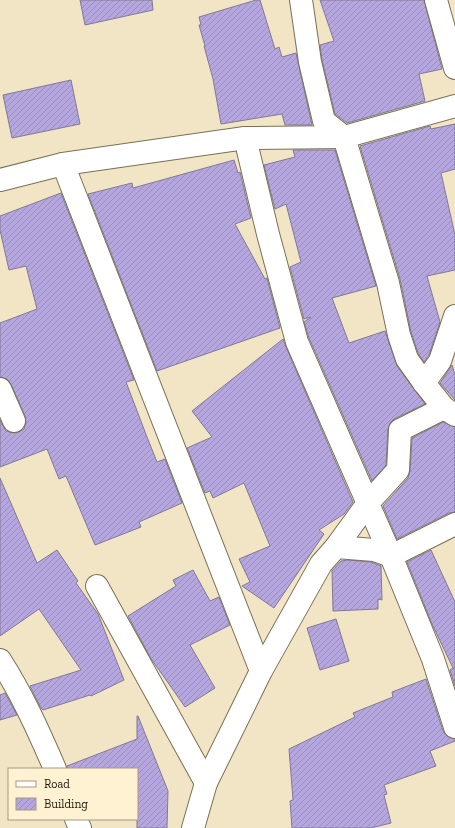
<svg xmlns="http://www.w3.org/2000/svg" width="455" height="828" font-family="'Zilla Slab',serif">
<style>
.building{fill:url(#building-hatch);stroke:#817995}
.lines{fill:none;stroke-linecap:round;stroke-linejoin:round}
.street-casing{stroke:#7a7054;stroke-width:24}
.street{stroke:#fff;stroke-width:22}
</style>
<defs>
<pattern id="building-hatch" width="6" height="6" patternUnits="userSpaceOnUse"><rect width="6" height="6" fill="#b5a6de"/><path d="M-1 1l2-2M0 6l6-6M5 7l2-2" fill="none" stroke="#9b8ebd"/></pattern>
</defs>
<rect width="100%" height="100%" fill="#f1e5c6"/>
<!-- building -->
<g class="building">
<polygon points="80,0 152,0 153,10 85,25"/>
<polygon points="256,0 260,0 275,49 279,47 282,57 296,53 312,125 285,125 282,114 221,124 213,79 204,46 205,46 199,25 201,25 199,17"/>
<polygon points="320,0 424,0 442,69 419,74 425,101 347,123 335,114 322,60 320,45 334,41"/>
<polygon points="71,80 80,124 12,138 3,95"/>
<polygon points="455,124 455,169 441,173 455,235 455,270 427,276 440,322 429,355 424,362 418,353 411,332 400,279 360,146 430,126 431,129"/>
<polygon points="293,150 335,150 376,286 332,298 349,343 385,331 397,366 425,404 394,419 390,423 388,429 386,465 372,481 309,338 304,322 311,317 304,319 290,267 301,262 286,204 275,209 264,165 295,157"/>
<polygon points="234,160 238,173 240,172 251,218 235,224 265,279 267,278 280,328 157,371 88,194 132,183 133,188"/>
<polygon points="61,193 134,380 126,382 147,437 157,462 165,459 182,503 139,522 141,527 95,545 66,476 59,479 47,449 0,467 0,420 6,431 13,433 19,432 24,429 26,422 25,416 11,384 7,379 0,377 0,323 37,309 26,266 9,270 0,230 0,216"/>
<polygon points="283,339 286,347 353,502 344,514 319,530 324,534 274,608 242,586 250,582 239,559 270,546 244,483 213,498 210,491 205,493 187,448 212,437 192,411"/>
<polygon points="452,365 455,375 455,400 440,383"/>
<polygon points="443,422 455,427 455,512 449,513 397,539 383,506 408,478 410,471 412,438"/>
<polygon points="0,478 37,563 57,550 78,581 76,583 98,614 124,680 91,696 90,695 43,710 41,708 30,686 81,670 39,609 0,636"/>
<polygon points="431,550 455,602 455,686 450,670 453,668 432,624 407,562"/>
<polygon points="348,560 371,562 381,566 382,600 378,599 378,609 333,611 332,571 341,561"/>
<polygon points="193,570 210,601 219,597 230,625 190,645 215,688 185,707 150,657 128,616 176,586 173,580"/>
<polygon points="336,619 349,661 320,670 307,628"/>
<polygon points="426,679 443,731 447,736 455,739 455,741 430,751 436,766 384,785 387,794 384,795 391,823 371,828 292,828 290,801 293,800 289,749 355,717 353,713 393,697 392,692"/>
<polygon points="5,693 17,715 0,720 0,695"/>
<polygon points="137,716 138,716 168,791 167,828 137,828 137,769 67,769 67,766 137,739"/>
</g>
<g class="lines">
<defs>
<g id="street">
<polyline points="301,0 310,62 324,121 344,137 388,283 399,335 407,359 424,383 444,408 455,415"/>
<polyline points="436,0 455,68"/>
<polyline points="245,138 268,234 297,342 391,556 433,659 455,727"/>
<polyline points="63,164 261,671"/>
<polyline points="0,180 63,164 245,138 344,137 455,106"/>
<polyline points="424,383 440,361 455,316"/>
<polyline points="0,389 14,421"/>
<polyline points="336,547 368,503 398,470 400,430 444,408"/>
<polyline points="97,586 206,783"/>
<path d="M0,660C22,694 39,732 55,769"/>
<polyline points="76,819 80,828"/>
<polyline points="193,828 206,783 261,671 321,564 336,547 374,550 391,556 455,524"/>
</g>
</defs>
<!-- street casing -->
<use href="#street" class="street-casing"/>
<!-- street -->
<use href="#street" class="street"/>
</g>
<!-- legend -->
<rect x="8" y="768" width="130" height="52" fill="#fef2d3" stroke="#a39a83"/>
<rect x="16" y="781" width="20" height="6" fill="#ffffff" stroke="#a39a83"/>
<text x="44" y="788" font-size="12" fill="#1a160a">Road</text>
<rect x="16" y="798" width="20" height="12" fill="url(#building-hatch)" stroke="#a39a83"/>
<text x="44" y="808" font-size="12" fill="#1a160a">Building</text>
</svg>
